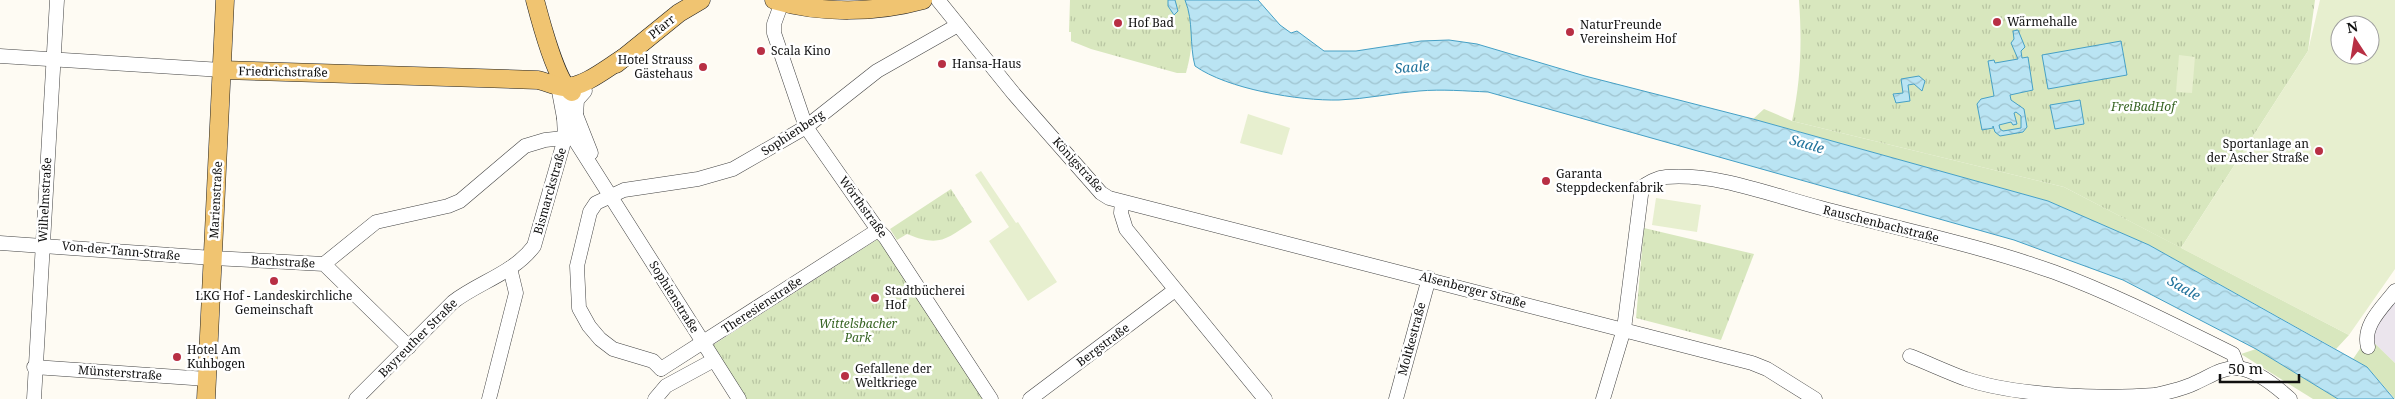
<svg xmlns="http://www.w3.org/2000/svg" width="2395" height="399" font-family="'Noto Serif',serif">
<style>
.industrial{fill:#ebe5ed}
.grass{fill:#d8e7be}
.park{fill:url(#park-tufts)}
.pitch{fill:#e7efcf;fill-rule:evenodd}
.water{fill:url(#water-waves);stroke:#46a0c5;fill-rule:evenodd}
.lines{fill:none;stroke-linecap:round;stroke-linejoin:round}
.minor-casing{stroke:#434343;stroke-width:15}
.major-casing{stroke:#212121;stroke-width:19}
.minor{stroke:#fff;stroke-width:14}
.major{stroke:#f0c471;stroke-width:18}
.poi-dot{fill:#b82f44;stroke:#fff;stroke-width:2}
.labels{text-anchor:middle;stroke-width:5;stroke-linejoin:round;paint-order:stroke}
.poi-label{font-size:12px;fill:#101010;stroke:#fff;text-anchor:start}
.street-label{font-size:12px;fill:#101010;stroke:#fff}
.park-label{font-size:12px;font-style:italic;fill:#376423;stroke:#fff}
.water-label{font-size:14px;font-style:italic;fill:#20729b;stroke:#fff}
</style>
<defs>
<pattern id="park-tufts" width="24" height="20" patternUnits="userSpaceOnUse" patternTransform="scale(1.25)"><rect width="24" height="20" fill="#d8e7be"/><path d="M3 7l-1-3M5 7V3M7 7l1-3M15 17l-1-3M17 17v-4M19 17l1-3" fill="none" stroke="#b8c5a2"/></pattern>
<pattern id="water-waves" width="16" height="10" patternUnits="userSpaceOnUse" patternTransform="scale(1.25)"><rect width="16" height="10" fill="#bae4f3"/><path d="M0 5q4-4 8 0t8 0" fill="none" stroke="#9fc3cf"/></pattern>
</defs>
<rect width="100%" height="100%" fill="#fefbf3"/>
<!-- industrial -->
<polygon class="industrial" points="2395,296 2395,363 2368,337"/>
<!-- grass -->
<g class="grass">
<polygon points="1764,109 1792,121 2064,187 2349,335 2336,349 2149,245 2048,201 1753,119"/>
<polygon points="2368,337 2395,363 2395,399 2367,367 2353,359"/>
<polygon points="2256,349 2338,399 2313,399 2241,354"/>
</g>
<!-- park -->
<g class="park">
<path d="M1070,0H1185C1195,25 1193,48 1186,73H1177L1091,49L1071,41V32H1069Z"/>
<path d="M1799,0H2315L2308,51L2181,248L2064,187L1792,121C1801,80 1802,42 1799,0Z"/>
<path d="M951,189L972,222C945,240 939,247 907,234L897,240L890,229Z"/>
<polygon points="1644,228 1754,254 1721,340 1636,318"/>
<polygon points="878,239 983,399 746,399 710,347"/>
</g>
<!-- pitch -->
<g class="pitch">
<path d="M2320,0H2395V269L2349,335L2181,248L2308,51ZM2340,25H2370V55H2340Z"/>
<polygon points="2179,55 2195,57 2192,93 2176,92"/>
<polygon points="1248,114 1290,128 1282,155 1240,143"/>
<polygon points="981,171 1016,223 1018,222 1057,282 1028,301 989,241 1009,227 975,175"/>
<polygon points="1656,198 1701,205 1697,232 1652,225"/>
</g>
<!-- water -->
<g class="water">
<polygon points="1175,0 1178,11 1174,15 1168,6 1168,0"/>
<path d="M1185,0H1258L1280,25L1291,33L1297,31L1324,51H1356L1421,41L1449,40L1477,44L1585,76L1753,119L2048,201L2149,245L2367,367L2394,399H2338L2256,349L2123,280L2014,240L1488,92C1465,91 1442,89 1419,91C1393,93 1366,99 1339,100C1299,101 1227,89 1195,66C1189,44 1194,22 1185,0Z"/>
<path d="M2018,30L2025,47L2021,51L2022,58L2028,57L2033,90L2010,95L2011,100L2024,109L2027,127L2023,132L2000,136L1995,132L1993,126V128L1982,130L1977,104L1981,99L1994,96L1988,61L1994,60L1995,63L2018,59L2011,43L2014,39L2013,31ZM2016,112L2021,116V128L2003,131L2000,129L1999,125L2011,122L2013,125L2017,124L2014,113Z"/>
<polygon points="2121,41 2127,75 2048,89 2042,55"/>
<polygon points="1919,76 1925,81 1922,91 1914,84 1908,85 1910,101 1896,103 1893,94 1903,93 1901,79"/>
<polygon points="2080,100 2084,124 2055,129 2050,105"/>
</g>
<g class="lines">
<defs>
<g id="minor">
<polyline points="938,0 1014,94 1101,193 1109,198 1752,363 1767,369 1815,399"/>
<polyline points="782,2 774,24 774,33 806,127 878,230 885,237 991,399"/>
<polyline points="0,56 222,70"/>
<polyline points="558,86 564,118 573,137 739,399"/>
<polyline points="565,87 591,153"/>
<polyline points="576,115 577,100 585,91"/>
<polyline points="1122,202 1121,213 1126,229 1265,399"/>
<polyline points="0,243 213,258 324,264 409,347"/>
<polyline points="324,264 376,222 448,206 460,201 525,146 545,140 573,137"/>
<path d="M2368,347C2362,325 2383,307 2395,291"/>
<path d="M1910,356C1928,363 1947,372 1966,379C2016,396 2103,399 2155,395C2169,392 2183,389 2195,383C2209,377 2222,367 2238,368C2256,370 2277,387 2290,399"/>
<polyline points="34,367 207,379"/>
<polyline points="661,369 653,361 613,349 600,339 589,326 579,308 577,266 590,212 596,203 624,190 698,179 733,169 806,127 877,71 958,25"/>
<polyline points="661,369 878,230"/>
<polyline points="34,399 57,0"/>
<path d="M356,399L453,302C479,282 514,273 534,246L565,138L564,118"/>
<polyline points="489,399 516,293 510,268"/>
<polyline points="655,399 666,386 714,360"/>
<polyline points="1030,399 1175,290"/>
<polyline points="1396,399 1429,278"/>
<path d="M1603,399L1624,329L1642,187C1650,182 1656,178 1666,177C1718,173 1771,195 1821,208C1899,229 1978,245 2054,272C2116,295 2174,325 2233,354L2238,368"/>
</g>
<g id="major">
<path d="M535,0C540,19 557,84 572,92"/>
<path d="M774,0C821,14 876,13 923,0"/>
<polyline points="616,64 679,13 701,0"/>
<path d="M222,70L538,80C547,82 556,87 565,87C585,87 608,67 625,57"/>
<polyline points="206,399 225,0"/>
</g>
</defs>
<!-- minor casing -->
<use href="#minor" class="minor-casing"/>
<!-- major casing -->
<use href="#major" class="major-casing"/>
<!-- minor -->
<use href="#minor" class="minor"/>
<!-- major -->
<use href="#major" class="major"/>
</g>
<!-- markers -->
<g class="poi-dot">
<circle cx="1997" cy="22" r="5"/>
<circle cx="1118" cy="23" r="5"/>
<circle cx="1570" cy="32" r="5"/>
<circle cx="761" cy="51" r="5"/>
<circle cx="942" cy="64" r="5"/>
<circle cx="703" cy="67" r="5"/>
<circle cx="2319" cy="151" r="5"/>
<circle cx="1546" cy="181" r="5"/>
<circle cx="274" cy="281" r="5"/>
<circle cx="875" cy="298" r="5"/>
<circle cx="177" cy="357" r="5"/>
<circle cx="845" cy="376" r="5"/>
</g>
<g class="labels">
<!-- poi labels -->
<g class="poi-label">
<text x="2007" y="26">Wärmehalle</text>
<text x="1128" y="27">Hof Bad</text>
<text x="1580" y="29">NaturFreunde<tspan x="1580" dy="14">Vereinsheim Hof</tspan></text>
<text x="771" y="55">Scala Kino</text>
<text x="693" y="64" text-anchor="end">Hotel Strauss<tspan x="693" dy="14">Gästehaus</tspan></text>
<text x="952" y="68">Hansa-Haus</text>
<text x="2309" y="148" text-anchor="end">Sportanlage an<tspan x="2309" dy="14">der Ascher Straße</tspan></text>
<text x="1556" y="178">Garanta<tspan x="1556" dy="14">Steppdeckenfabrik</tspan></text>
<text x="885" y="295">Stadtbücherei<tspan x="885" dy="14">Hof</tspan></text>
<text x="274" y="300" text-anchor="middle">LKG Hof - Landeskirchliche<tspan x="274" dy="14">Gemeinschaft</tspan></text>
<text x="187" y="354">Hotel Am<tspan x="187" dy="14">Kuhbogen</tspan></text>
<text x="855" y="373">Gefallene der<tspan x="855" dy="14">Weltkriege</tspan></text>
</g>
<!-- street labels -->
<g class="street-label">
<text transform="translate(662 27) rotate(-39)" y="4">Pfarr</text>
<text transform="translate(283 72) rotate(1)" y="4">Friedrichstraße</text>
<text transform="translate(793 133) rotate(-33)" y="4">Sophienberg</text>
<text transform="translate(1078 165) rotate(48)" y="4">Königstraße</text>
<text transform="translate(550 191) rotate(-74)" y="4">Bismarckstraße</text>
<text transform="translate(45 200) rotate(-87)" y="4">Wilhelmstraße</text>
<text transform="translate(216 200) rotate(-87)" y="4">Marienstraße</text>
<text transform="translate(863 207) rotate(54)" y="4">Wörthstraße</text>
<text transform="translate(1881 224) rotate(14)" y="4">Rauschenbachstraße</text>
<text transform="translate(121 251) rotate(5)" y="4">Von-der-Tann-Straße</text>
<text transform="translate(283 262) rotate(3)" y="4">Bachstraße</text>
<text transform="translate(1473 290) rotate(15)" y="4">Alsenberger Straße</text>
<text transform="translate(674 297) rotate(58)" y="4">Sophienstraße</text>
<text transform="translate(762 305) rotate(-33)" y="4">Theresienstraße</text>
<text transform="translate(418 338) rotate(-45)" y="4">Bayreuther Straße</text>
<text transform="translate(1412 339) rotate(-75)" y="4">Moltkestraße</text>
<text transform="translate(1103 345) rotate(-37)" y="4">Bergstraße</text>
<text transform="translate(120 373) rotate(4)" y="4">Münsterstraße</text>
</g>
<!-- park labels -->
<g class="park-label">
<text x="2143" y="111">FreiBadHof</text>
<text x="858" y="328">Wittelsbacher<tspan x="858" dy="14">Park</tspan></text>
</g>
<!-- water labels -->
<g class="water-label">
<text transform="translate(1412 67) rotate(-5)" y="5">Saale</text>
<text transform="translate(1807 144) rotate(16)" y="5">Saale</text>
<text transform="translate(2184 288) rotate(30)" y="5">Saale</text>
</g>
</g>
<!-- north arrow -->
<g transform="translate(2355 40) rotate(348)"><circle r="24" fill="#ffffff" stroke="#9f9f9f"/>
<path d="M0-4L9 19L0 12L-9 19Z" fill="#b82f44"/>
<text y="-8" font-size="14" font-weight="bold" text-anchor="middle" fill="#101010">N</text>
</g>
<!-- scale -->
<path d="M2220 374v8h79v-8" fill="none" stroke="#101010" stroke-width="2.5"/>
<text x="2228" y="374" font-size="15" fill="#101010" stroke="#ffffff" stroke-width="4" paint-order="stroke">50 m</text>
</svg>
